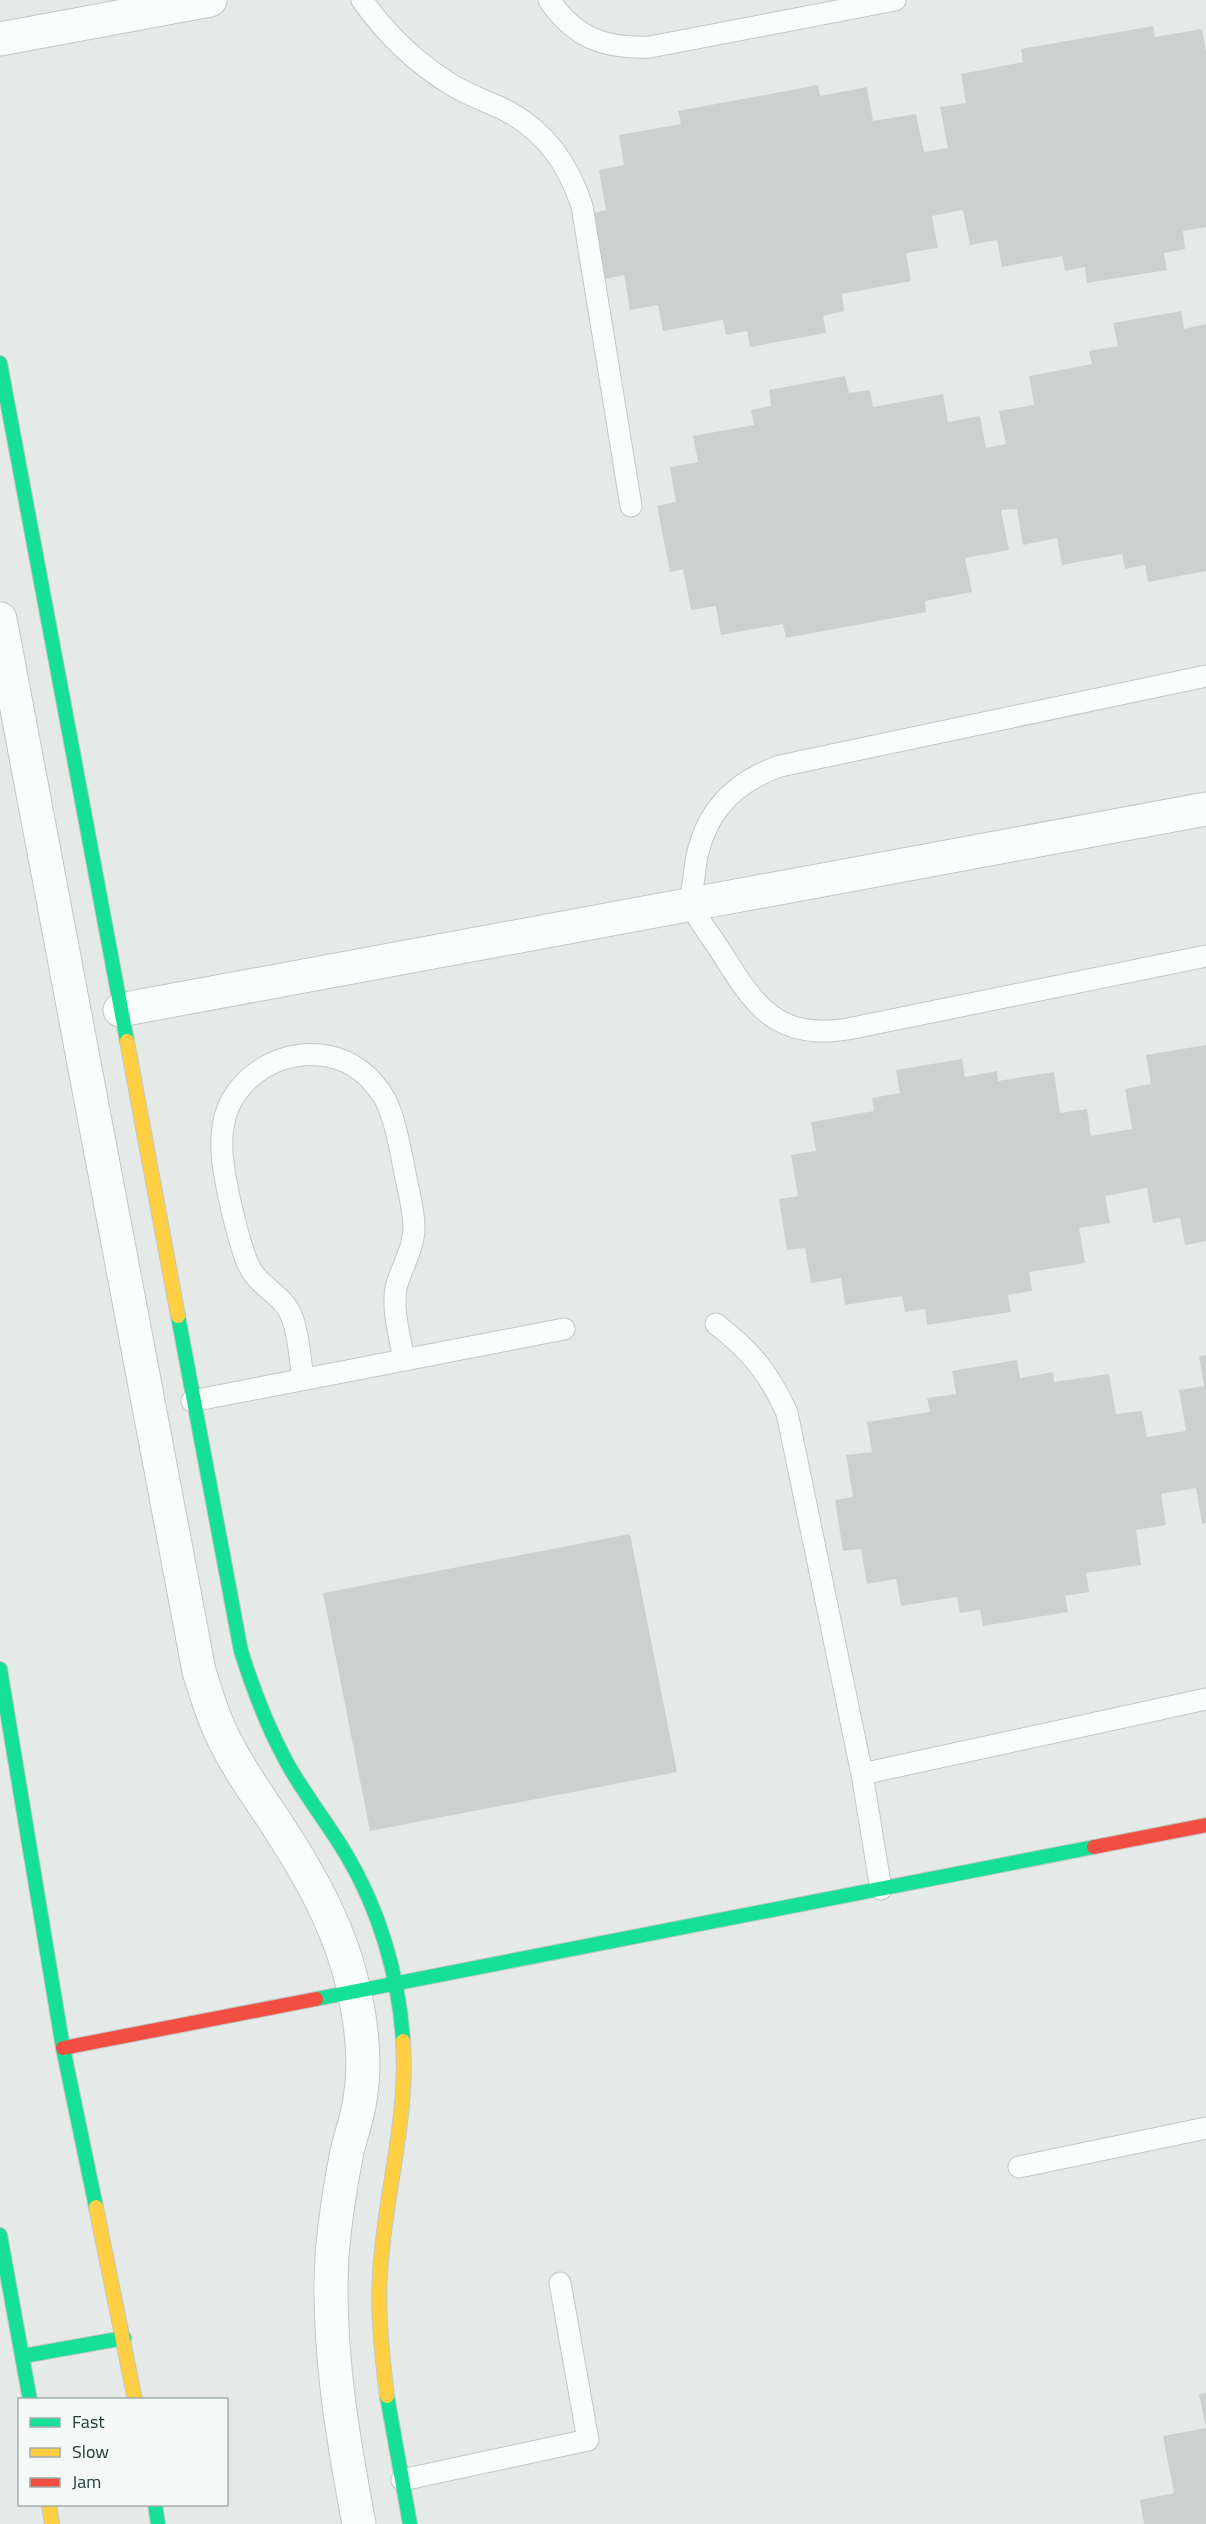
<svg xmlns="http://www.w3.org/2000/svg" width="1206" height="2524" font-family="'Titillium Web',sans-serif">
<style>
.building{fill:#ccd1cf}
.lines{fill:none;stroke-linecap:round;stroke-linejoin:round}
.lane-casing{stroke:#c2c7c5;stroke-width:23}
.street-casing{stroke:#c2c7c5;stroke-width:35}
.fast-casing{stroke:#c0c7c5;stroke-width:16}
.slow-casing{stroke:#c0c7c5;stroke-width:16}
.jam-casing{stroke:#c0c7c5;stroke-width:16}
.lane{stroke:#fbfcfc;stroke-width:21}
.street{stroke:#fbfcfc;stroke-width:33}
.fast{stroke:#16e098;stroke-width:14}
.slow{stroke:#ffcf43;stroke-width:14}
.jam{stroke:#f24e42;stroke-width:14}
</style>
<rect width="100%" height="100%" fill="#e5eae8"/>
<!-- building -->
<g class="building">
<polygon points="1153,26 1155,37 1202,29 1206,52 1206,227 1183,231 1185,249 1164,253 1167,270 1087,283 1085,267 1065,271 1062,256 1002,267 997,240 970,245 963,210 932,216 938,248 906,253 911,281 842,294 844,311 823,316 826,333 750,347 747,331 726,335 723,320 663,331 658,305 630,310 624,275 605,279 593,213 606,210 599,170 624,165 619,135 681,124 678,111 818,85 820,96 867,87 873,121 916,114 924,152 948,148 940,107 966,103 961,74 1023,62 1021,49"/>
<polygon points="1181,311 1184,329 1206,324 1206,571 1148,582 1145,565 1125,569 1122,554 1062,565 1057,538 1023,545 1017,509 1001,510 1009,550 965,558 972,592 925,601 926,612 786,638 783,624 721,635 716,606 691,610 683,569 670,572 657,506 676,502 670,467 698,462 693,436 754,425 751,410 771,406 769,390 845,376 849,393 870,390 873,407 943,394 948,422 980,416 986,448 1006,444 999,411 1034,405 1029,376 1092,364 1089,351 1118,346 1113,323"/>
<polygon points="1206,1045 1206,1241 1185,1245 1180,1218 1153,1223 1147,1188 1105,1196 1110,1223 1079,1228 1085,1263 1029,1272 1032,1291 1008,1295 1011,1312 927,1325 925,1309 905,1312 902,1296 845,1305 841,1278 811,1283 805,1248 787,1250 779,1199 798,1196 791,1155 816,1151 811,1122 874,1111 872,1098 900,1093 896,1070 962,1059 965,1077 997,1071 998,1081 1054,1072 1060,1113 1087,1109 1091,1136 1132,1129 1125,1089 1151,1084 1146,1055"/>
<polygon points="1206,1355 1206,1523 1202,1524 1196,1488 1161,1494 1166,1525 1136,1530 1141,1565 1086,1573 1089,1592 1065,1596 1068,1612 983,1626 980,1610 960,1613 957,1597 901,1606 896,1579 867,1584 861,1549 843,1551 835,1500 853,1497 846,1455 872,1452 867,1422 930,1412 927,1398 956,1394 952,1371 1017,1360 1020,1378 1053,1372 1054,1382 1109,1374 1116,1414 1142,1411 1147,1437 1186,1431 1179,1390 1204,1386 1199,1356"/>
<polygon points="630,1534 677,1772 370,1831 323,1593"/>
<polygon points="1206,2393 1206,2424 1205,2424 1199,2394"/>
<polygon points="1206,2428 1206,2524 1144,2524 1140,2500 1174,2493 1163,2436"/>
</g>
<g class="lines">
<defs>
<g id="lane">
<path d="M362,0C386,34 416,63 452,85C470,96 489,102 507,111C546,132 568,164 582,206L631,506"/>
<path d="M549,0C575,38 605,49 650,47L895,0"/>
<path d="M1206,676L780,766C726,785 699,821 694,877C693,885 690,897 691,904C693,913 712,938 718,947C753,1003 774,1041 848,1029L1206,956"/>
<path d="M716,1324C751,1351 769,1373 787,1413L862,1774L881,1889"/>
<path d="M303,1379C300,1359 299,1336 292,1317C284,1296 265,1290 253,1273C240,1255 223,1175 222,1151C221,1132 224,1111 235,1095C264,1051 330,1039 369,1078C377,1087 385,1096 389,1108C398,1130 401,1155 406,1178C409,1194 414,1211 414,1227C414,1250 401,1267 396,1288C392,1311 400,1337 404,1360"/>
<polyline points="192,1401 564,1329"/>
<polyline points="862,1774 1206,1699"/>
<polyline points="1019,2167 1206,2128"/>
<polyline points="402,2480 588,2440 560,2283"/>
</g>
<g id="street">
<polyline points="0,39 210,0"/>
<path d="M0,619L199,1671C206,1693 212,1715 222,1735C236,1765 256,1793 274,1820C309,1873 341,1929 354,1991C362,2026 366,2064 360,2099C358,2117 351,2134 347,2152C340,2186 335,2220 332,2255C327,2346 342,2434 359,2524"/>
<polyline points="120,1010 1206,809"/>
</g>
<g id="fast">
<polyline points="0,363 127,1041"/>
<path d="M178,1316L241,1651C253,1689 267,1726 286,1761C304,1794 327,1822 346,1854C379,1909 399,1976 403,2041"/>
<polyline points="0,1669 63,2048 96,2207"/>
<polyline points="316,1999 1094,1847"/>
<polyline points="0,2235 30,2400"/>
<polyline points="23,2356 124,2338"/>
<polyline points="387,2396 410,2524"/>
<polyline points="155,2504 158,2524"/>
</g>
<g id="slow">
<polyline points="127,1041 178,1316"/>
<polyline points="96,2207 135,2400"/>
<path d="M387,2396C381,2348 376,2299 382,2250C389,2179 408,2112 403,2041"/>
<polyline points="49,2504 52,2524"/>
</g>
<g id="jam">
<polyline points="1094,1847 1206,1825"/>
<polyline points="63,2048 316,1999"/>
</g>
</defs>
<!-- lane casing -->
<use href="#lane" class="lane-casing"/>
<!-- street casing -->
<use href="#street" class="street-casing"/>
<!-- fast casing -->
<use href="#fast" class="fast-casing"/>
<!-- slow casing -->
<use href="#slow" class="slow-casing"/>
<!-- jam casing -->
<use href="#jam" class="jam-casing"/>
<!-- lane -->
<use href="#lane" class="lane"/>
<!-- street -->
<use href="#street" class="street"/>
<!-- fast -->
<use href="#fast" class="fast"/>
<!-- slow -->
<use href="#slow" class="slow"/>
<!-- jam -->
<use href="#jam" class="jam"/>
</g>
<!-- legend -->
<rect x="18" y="2398" width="210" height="108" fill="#f3f9f6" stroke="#a0adaa" stroke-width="1.5"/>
<rect x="30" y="2418" width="30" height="9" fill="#16e098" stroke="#a0adaa" stroke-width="1.5"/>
<text x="72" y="2428" font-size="18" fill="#233c39">Fast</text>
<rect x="30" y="2448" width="30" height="9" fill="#ffcf43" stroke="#a0adaa" stroke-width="1.5"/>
<text x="72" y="2458" font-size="18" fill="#233c39">Slow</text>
<rect x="30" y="2478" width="30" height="9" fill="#f24e42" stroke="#a0adaa" stroke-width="1.5"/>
<text x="72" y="2488" font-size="18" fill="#233c39">Jam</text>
</svg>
